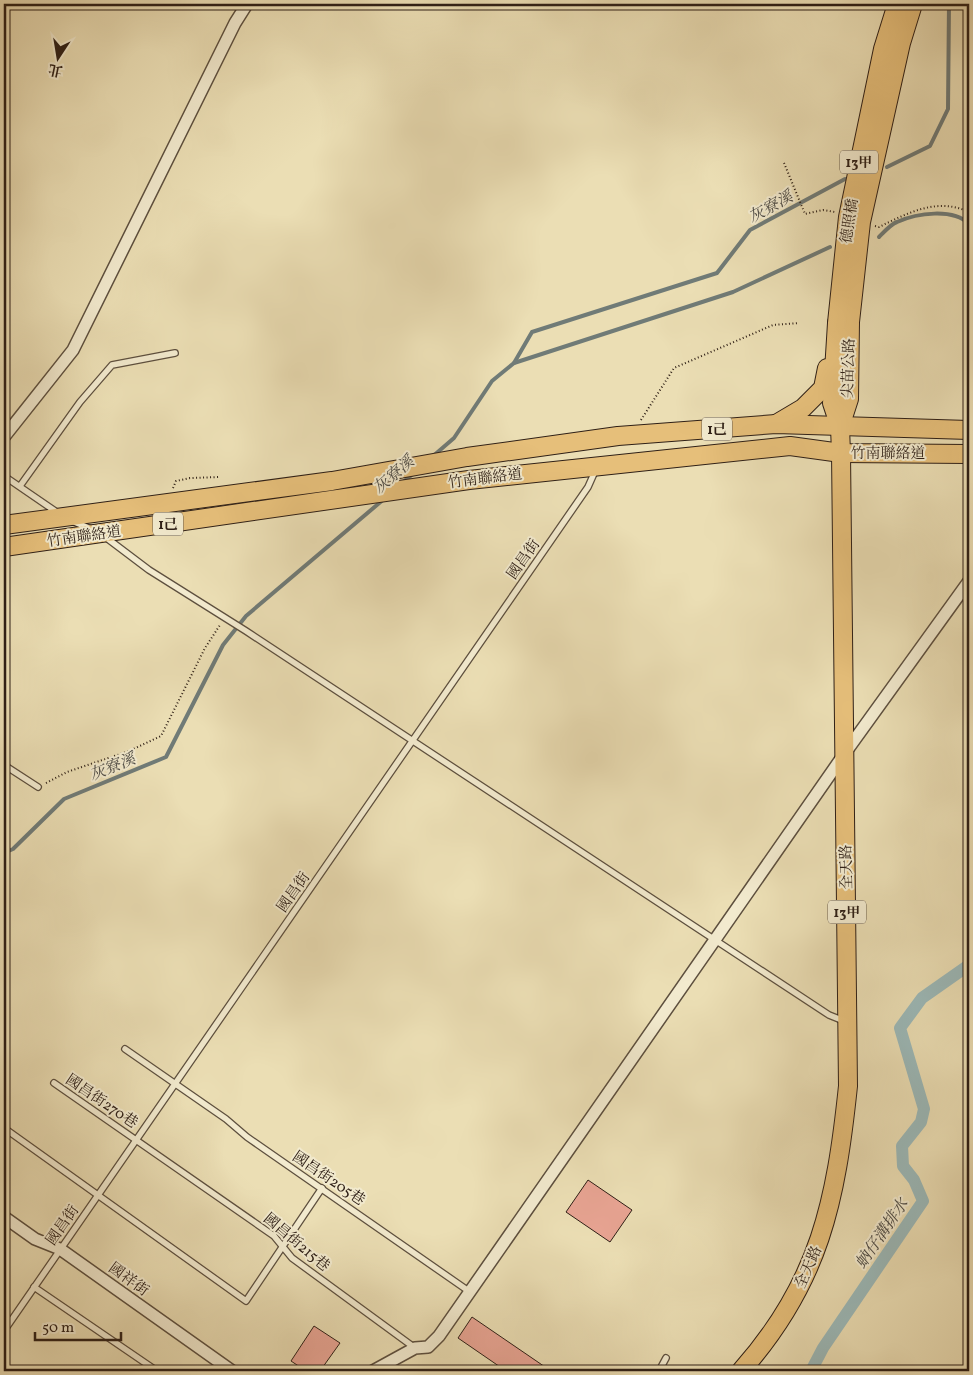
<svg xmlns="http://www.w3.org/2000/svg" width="973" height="1375" font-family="Vollkorn,'Noto Serif TC',serif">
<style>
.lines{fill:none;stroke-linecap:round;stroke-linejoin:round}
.stream{stroke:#707b77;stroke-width:4}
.canal{stroke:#9cb9b8;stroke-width:12}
.building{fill:#e8a493;stroke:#2e1f16}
.service-casing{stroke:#5d4f3e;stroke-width:8}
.minor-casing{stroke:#5d4f3e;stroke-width:14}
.primary-casing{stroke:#2e1f16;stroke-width:20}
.path{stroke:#2e1f16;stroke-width:2;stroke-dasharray:1 2.5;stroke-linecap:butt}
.service{stroke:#f2eace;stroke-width:5.5}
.minor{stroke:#f2eace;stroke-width:11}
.primary{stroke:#e6bf7a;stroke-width:18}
.primary-bridge-casing{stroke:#2e1f16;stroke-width:20;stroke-linecap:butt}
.primary-bridge{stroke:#e6bf7a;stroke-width:18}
.labels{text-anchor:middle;stroke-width:4;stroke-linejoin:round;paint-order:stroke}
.shield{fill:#f2eace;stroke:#695c4d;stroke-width:1}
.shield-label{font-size:14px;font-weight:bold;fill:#2e1f16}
.street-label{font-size:15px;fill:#2e1f16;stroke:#f2eace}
.water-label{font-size:16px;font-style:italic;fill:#4f4d47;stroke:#f2eace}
</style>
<rect width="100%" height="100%" fill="#ebdeb4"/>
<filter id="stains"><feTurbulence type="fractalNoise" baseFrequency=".004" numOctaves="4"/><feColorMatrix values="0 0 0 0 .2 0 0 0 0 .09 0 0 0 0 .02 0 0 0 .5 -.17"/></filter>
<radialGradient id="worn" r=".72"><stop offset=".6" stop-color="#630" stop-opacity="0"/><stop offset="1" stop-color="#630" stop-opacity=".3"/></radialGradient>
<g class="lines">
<!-- stream -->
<g class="stream">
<polyline points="887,167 930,146 948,109 949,4"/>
<path d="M879,237C884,232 891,224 897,222C917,213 953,208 969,224"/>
<polyline points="514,363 733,292 830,247"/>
<polyline points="432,457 454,438 492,381 514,363 532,332 717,273 750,230 845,179"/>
<polyline points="402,483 414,473"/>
<polyline points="4,853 13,849 64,799 166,757 223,645 246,616 384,499"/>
</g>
<!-- canal -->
<polyline class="canal" points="811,1371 823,1348 923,1201 914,1180 903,1166 902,1146 921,1122 924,1109 900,1028 922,998 969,965"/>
</g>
<!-- building -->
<g class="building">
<polygon points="588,1180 632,1210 610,1242 566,1212"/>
<polygon points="472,1317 551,1371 506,1371 458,1338"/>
<polygon points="314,1326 340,1343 320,1371 306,1371 291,1361"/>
</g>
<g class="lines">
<defs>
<g id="service">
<polyline points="4,476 58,513"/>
<polyline points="20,486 80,402 112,365 175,353"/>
<polyline points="72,521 91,529"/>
<polyline points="104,536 149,570 246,631 829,1015 844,1021"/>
<polyline points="4,765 38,787"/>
<polyline points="125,1049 226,1119 247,1137 470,1292"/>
<polyline points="54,1083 274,1236 292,1258 415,1348"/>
<polyline points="4,1128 246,1301 322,1188"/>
<polyline points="34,1287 157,1371"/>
<polyline points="4,1331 588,487 596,469"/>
<polyline points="659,1371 666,1358"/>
</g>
<g id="minor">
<polyline points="4,437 73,350 235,23 247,4"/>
<polyline points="4,1217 35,1239 60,1249 232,1371"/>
<polyline points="373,1371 415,1348 428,1347 439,1336 845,753 969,581"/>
</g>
<g id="primary">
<polyline points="776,424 803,408 823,388 827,368"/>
<polyline points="840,427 849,399 850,322"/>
<polyline points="4,525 332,481 467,457 618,436 776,424 969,430"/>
<polyline points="4,547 469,480 790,446 841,453 969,454"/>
<path d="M741,1371C820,1282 836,1201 848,1086L841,453L840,427L832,403L837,323"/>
</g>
</defs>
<!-- service casing -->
<use href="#service" class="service-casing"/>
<!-- minor casing -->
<use href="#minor" class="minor-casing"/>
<!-- primary casing -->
<use href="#primary" class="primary-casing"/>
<!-- path -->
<g class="path">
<polyline points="784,163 805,214 823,210 835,212"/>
<path d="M875,226L879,227C908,213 937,197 969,212"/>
<polyline points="641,420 674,368 773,325 799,323"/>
<polyline points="173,488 176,481 190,478 220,477"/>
<polyline points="46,783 67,772 129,751 161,736 205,648 220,625"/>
</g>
<!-- service -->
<use href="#service" class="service"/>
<!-- minor -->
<use href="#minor" class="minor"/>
<!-- primary -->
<use href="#primary" class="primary"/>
<defs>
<g id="primary-bridge">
<polyline points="850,322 861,222 901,43 913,4"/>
<polyline points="837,323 848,217 883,49 897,4"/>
</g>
</defs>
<!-- primary-bridge casing -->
<use href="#primary-bridge" class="primary-bridge-casing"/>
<!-- primary-bridge -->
<use href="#primary-bridge" class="primary-bridge"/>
</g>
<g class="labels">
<!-- shield labels -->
<g class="shield">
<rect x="840" y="150.5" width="38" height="23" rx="4"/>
<rect x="702" y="417.5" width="30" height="23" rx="4"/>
<rect x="153" y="512.5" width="30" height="23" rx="4"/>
<rect x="828" y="900.5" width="38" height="23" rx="4"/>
</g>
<g class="shield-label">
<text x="859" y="167">13甲</text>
<text x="717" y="434">1己</text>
<text x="168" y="529">1己</text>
<text x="847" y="917">13甲</text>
</g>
<!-- street labels -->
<g class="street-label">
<text transform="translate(849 221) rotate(-81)" y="5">德照橋</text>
<text transform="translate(848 368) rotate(-88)" y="5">尖苗公路</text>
<text x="888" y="458">竹南聯絡道</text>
<text transform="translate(485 478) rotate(-7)" y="5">竹南聯絡道</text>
<text transform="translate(84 536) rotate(-8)" y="5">竹南聯絡道</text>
<text transform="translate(523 559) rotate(-55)" y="5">國昌街</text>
<text transform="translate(846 867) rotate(-91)" y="5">全天路</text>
<text transform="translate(293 892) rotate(-55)" y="5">國昌街</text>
<text transform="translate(102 1101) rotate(34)" y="5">國昌街270巷</text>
<text transform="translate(329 1178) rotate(34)" y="5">國昌街205巷</text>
<text transform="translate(62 1225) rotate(-55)" y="5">國昌街</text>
<text transform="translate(297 1242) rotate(40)" y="5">國昌街215巷</text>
<text transform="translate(808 1267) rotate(-66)" y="5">全天路</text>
<text transform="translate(129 1279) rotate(36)" y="5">國祥街</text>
</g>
<!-- water labels -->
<g class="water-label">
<text transform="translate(770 206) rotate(-29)" y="6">灰寮溪</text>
<text transform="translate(393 474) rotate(-41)" y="6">灰寮溪</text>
<text transform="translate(112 766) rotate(-22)" y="6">灰寮溪</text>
<text transform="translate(881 1233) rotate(-56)" y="6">蚋仔溝排水</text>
</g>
</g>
<!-- margin -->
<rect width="973" height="1375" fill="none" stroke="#ebdeb4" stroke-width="20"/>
<rect x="5" y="5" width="963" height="1365" fill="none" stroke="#2e1f16" stroke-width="2.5"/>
<rect x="10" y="10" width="953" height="1355" fill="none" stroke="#2e1f16"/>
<!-- north arrow -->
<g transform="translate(58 58) rotate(192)" stroke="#f2eace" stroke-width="4" paint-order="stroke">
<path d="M0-4L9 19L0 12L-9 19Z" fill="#2e1f16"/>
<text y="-8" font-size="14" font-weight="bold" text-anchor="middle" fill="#2e1f16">北</text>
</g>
<!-- scale -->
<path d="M35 1332v8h86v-8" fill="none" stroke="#2e1f16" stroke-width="2.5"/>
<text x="42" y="1332" font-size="15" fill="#2e1f16" stroke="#f2eace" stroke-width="4" paint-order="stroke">50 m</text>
<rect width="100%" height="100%" filter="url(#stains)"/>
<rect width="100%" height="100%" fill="url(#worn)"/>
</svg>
